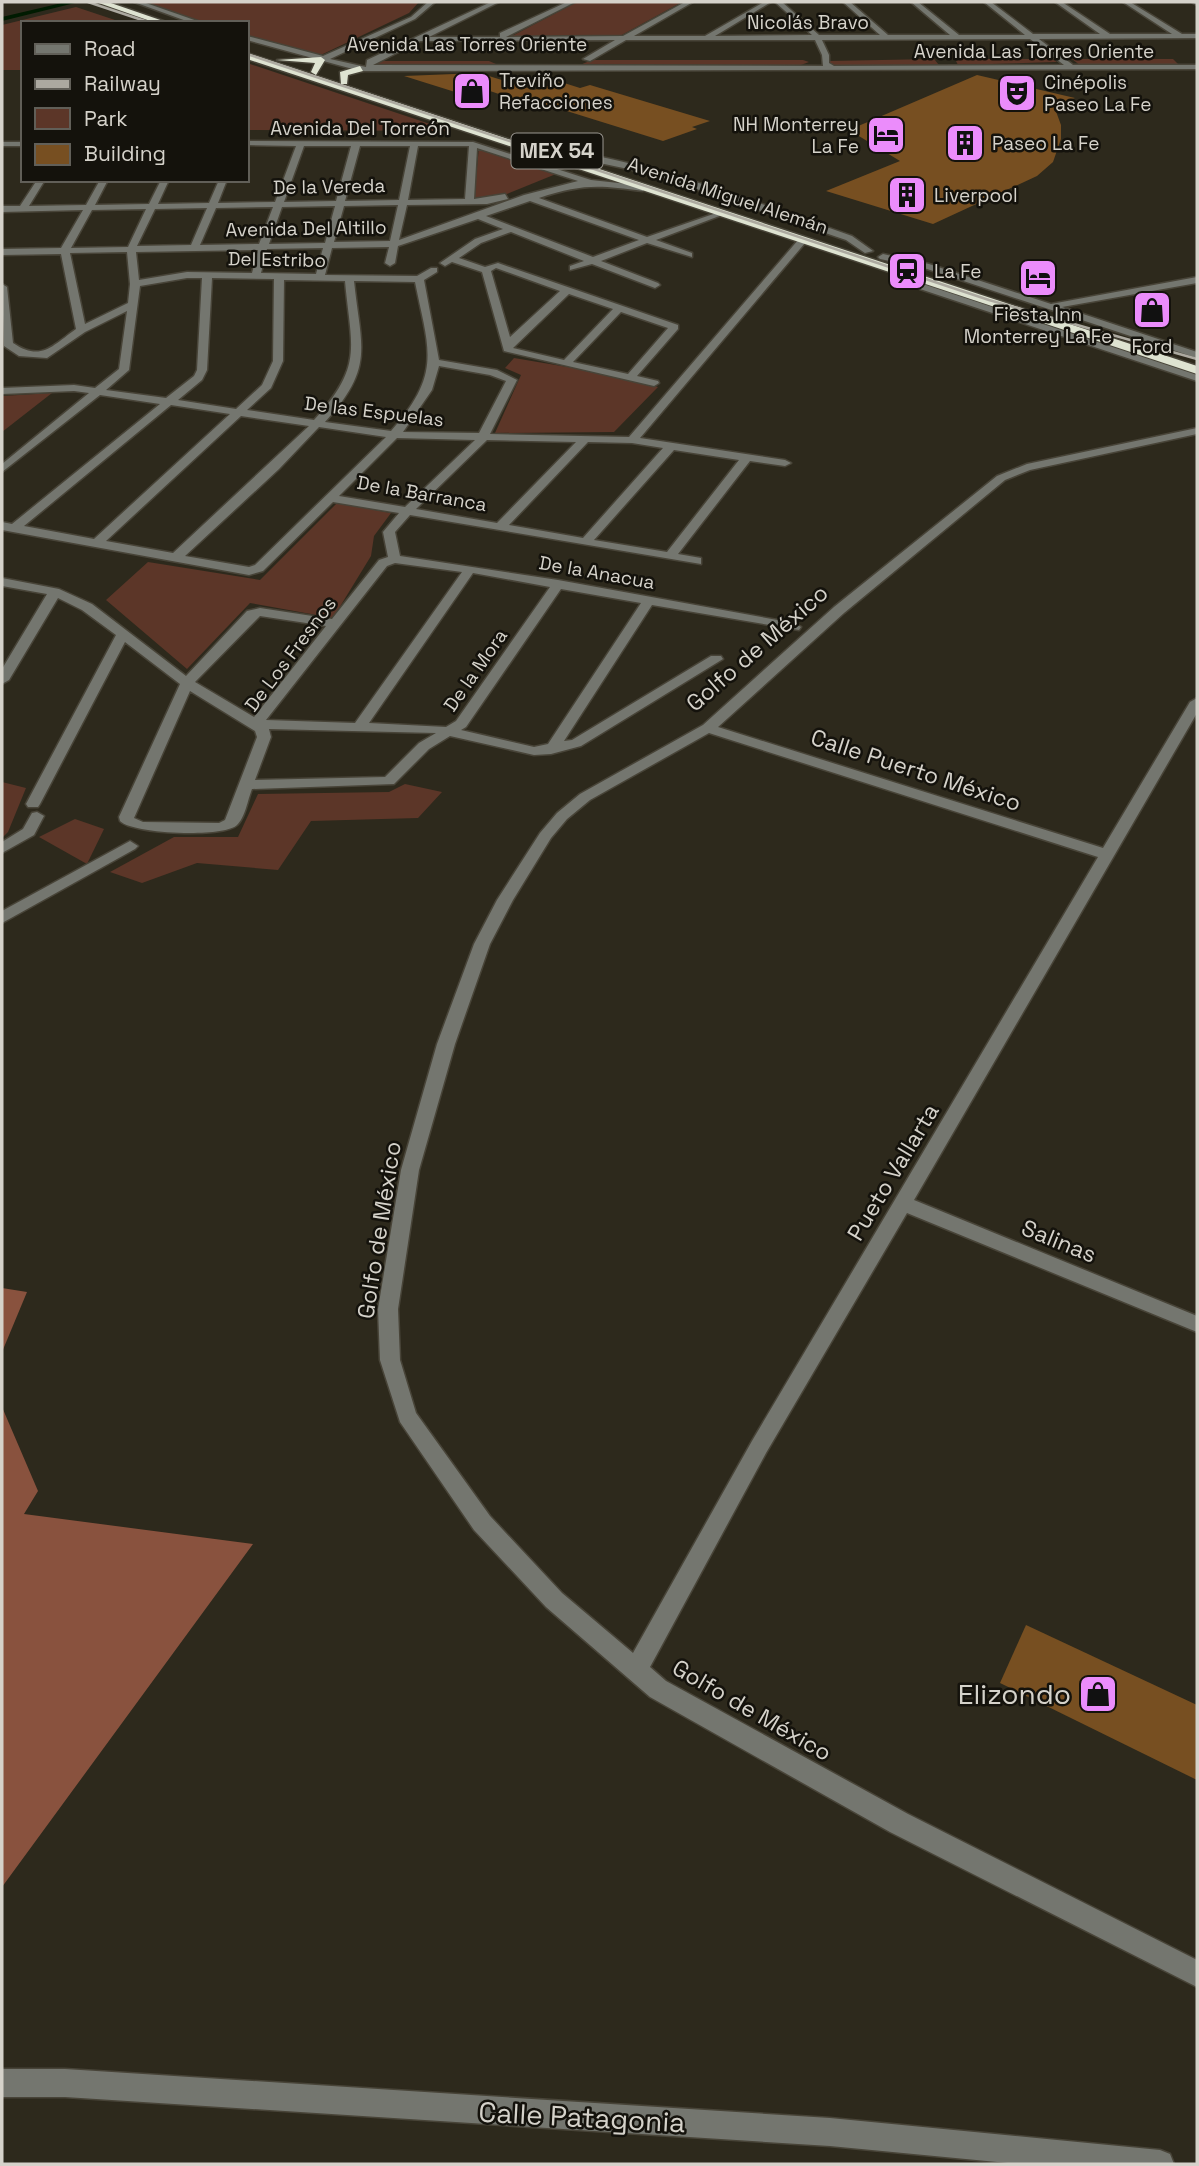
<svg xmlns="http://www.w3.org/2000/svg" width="1199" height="2166" font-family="'Space Grotesk',sans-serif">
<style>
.green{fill:#5c3628}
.forest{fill:#89523e}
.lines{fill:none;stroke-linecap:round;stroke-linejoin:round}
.canal{fill:#001b01;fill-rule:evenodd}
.building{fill:#774f21}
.minor-casing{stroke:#484438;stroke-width:3}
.highway-casing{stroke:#484438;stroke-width:3}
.minor{fill:#74766f;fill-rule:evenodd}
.highway{fill:#dee3d1;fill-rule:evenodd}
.rail{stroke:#aca9a0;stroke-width:2.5}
.labels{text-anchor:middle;stroke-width:5;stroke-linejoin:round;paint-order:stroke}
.far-street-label{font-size:19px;fill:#d5d2ca;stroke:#14120c}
.far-poi-label{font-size:19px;fill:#d5d2ca;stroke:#14120c;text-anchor:start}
.shield{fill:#14120c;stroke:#9b9891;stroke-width:2}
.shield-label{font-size:21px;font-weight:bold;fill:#d5d2ca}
.street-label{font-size:23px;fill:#d5d2ca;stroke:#14120c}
.near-poi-label{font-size:28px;fill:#d5d2ca;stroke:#14120c;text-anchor:end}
.near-street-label{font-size:28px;fill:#d5d2ca;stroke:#14120c}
</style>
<rect width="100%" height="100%" fill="#2d291c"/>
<!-- green -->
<g class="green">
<polygon points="141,2 419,2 409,13 323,54 308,55 247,35 247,23 207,23"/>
<polygon points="577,2 682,2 620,36 510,37"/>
<polygon points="76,7 124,23 23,23 23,70 2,70 2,25"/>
<polygon points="934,59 939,65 835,66 829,66 828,61"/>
<polygon points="963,59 1052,59 1057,62 958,65 956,61"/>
<polygon points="1072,59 1173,59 1179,65 1081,66"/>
<polygon points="592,60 803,60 809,62 801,65 575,67"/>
<polygon points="378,61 489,61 496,64 488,68 371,65"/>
<polygon points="247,63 451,131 247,130"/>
<polygon points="479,147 556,174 502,196 474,198"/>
<polygon points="514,358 633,378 658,387 614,432 495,433 521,375 505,368"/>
<polygon points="52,393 2,432 2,396"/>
<polygon points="337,503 391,513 374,536 371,556 333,618 250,603 187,669 106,600 148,562 260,580"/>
<polygon points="2,782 26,788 8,832 2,838"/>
<polygon points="405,784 442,792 418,818 311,821 278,870 197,863 142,883 110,872 174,837 238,837 258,794 389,792"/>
<polygon points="75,819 104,829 87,864 39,837"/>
</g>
<!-- forest -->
<g class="forest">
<polygon points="2,1288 27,1292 2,1352"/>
<polygon points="2,1407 38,1491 24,1514 253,1544 2,1887"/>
</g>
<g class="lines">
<!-- canal -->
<polygon class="canal" points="66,2 79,2 2,21 2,17"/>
</g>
<!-- building -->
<g class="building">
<polygon points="479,73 534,90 561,82 580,88 590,85 710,121 692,127 697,129 663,141 541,103 531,105 490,91 471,97 404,76"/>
<polygon points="977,75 1075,98 1054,106 1061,125 1061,139 1053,162 1037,176 933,224 826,191 900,161 849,130"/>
<polygon points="1026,1625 1197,1705 1197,1780 1000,1683"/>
</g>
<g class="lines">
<defs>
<g id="minor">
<polygon points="134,2 143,2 203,23 192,23"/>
<path d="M428,2H435L415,19L330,59L366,67L367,60L491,2H499L429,37H500V33L567,2H575L506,37L623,36L685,2H693L634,36H705L764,2H771L715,36L812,35L775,2H782L819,35H880L843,2H850L888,35H950L911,2H918L959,35H1025L984,2H991L1033,34H1100L1055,2H1062L1110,34H1172L1123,2H1130L1182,34H1197V38L1039,39L1073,65H1197V69L360,71L247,40V36L323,56L411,17ZM1030,39L1064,65L834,66L829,63V55L822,40ZM615,40L583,59L590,61L626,40H815L822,55L823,66L373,65L420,41Z"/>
<polygon points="1192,2 1197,2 1197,5 1193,3"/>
<path d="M247,141L473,142L591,180L646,186L643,191C598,185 582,184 539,198L647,237L722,211V215L656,240L692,253V257L647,243L601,261L658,283L660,285L655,288L592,264L570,270V266L584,261L511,232L481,243L459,258L485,267L498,263L678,325V329L637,376L658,381L659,383L654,386L504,351L482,272L452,262L445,266L440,263L475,239L503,229L478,219L398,246L395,263L390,266L385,263L389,247L332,248L325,275L417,276L431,268H437V272L424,280L439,360L497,370L517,380L490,434L629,437L799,239H805V243L640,438L785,460L791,463L785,466L750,461L678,554L701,558V564L410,515L395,532L400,556L558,580L794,623L801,627L799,630L652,605L564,741L572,740L711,656H721L723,659L581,746L551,754L534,755L450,736L429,749L394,784L252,789C248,799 245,818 237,825C224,838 132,834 120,821L119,817L180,684L125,642L40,804L38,807H28L26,804L116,635L82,610L58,598L9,680L2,684V669L47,594L2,586V578L59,589L92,604L186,676L247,611L260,608L332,619L379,560L388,557L383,532L399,513L333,502L263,571L249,575L2,530V522L12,524L160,404L100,395L2,472V464L89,393L74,391L2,394V388L74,385L95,388L119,369L127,311L85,332L47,358L19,356L4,346L2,284L7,287L13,343C41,362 52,346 76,329L61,254L2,255V249L61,248L83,210L2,212V206H20L37,180H45L29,206L86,205L100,180H108L95,205L149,204L161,180H169L158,204L209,203L219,180H227L218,203L275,202L296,146L247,145ZM304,146H351L336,201L284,202ZM360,146H410L399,200L345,201ZM418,146H469L465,199L408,200ZM477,148L578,181L524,195L399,240L407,205L487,204L508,199L505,194L474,199ZM530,201L639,240L593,257L486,216ZM398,205L390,241L334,242L344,206ZM335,206L325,243L269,244L282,207ZM273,207L259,244L200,245L216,208ZM207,208L191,245L137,246L155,209ZM146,209L128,247L71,248L92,210ZM323,248L316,274L261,273L267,249ZM258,250L252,273L187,272L139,280L136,252ZM127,252L130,284L128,303L85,324L70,253ZM496,268L560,291L510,337L491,271ZM187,278H202L197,370L194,376L166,398L106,390L129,370L140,286ZM212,278L274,279L273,361L262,385L236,409L178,400L202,380L207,370ZM284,280L345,281C351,348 364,365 314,420L247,410L271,388L283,361ZM354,281L415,282C429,351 442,373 391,431L325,422C375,367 361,348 354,281ZM569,294L613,309L564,360L513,348ZM621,312L668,328L628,374L573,362ZM439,366L490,375L506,381L479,433L403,432L432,390ZM171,405L230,414L94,539L24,526ZM241,416L309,426L173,553L106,541ZM319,427L386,437L255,565L249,567L185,556L279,469ZM397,438L475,440L405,507L339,496ZM487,440L576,442L497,523L416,509ZM588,442L632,443L663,448L583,538L509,525ZM674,450L739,460L667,552L594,540ZM395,563L462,572L355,723L266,720L387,566ZM473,573L550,587L456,721L446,727L369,723ZM561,589L641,603L548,744L534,747L461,730L466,727ZM260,616L326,626L254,717L195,682ZM190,691L255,731L257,737L225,820L219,823L143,822L134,818ZM269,729L436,733L419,743L385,777L255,780L271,737Z"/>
<rect x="2" y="142" width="21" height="4"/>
<path d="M555,149C658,163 754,202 852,236L873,251L865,253L846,240L652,174L552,153Z"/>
<polygon points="883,254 929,264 1051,304 1197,277 1197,283 1062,307 1197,352 1197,358 924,268 880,259 878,257"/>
<polygon points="911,273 926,285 1197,375 1197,381 920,289 906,276"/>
<path d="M1197,428V434L1030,470L1005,480L844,613L718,727L1103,848L1190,702L1197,698V713L914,1200L1197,1316V1332L907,1213L766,1453L650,1667L666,1681L908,1814L1197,1960V1987L890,1832L650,1697L546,1607L474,1530L400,1422L380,1360L378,1309L401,1170L437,1044L474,944L497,900L540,833L557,813L580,794L703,725L834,607L997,476L1027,464ZM709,733L1098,857L752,1441L633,1653L562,1593L490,1516L416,1413L400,1360L398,1309L419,1170L455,1044L490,944L513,900L551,838L567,819L590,800Z"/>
<polygon points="37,812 44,816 34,835 2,853 2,842 23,829 32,813"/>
<polygon points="130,841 138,846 135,849 2,923 2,911"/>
<polygon points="2,2069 65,2069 830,2118 1160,2150 1170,2154 1174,2164 1018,2164 830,2146 65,2097 2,2097"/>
</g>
<g id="highway">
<polygon points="96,2 108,2 169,23 156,23"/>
<polygon points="247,53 1197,366 1197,374 247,59"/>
<polygon points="321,57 325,60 316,75 311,72 315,63 277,60"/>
<polygon points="360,66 363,71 348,75 347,84 341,84 340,72"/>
</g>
</defs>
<!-- minor casing -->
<use href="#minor" class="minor-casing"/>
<!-- highway casing -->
<use href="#highway" class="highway-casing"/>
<!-- minor -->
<use href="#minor" class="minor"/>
<!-- highway -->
<use href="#highway" class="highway"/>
<!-- rail -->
<g class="rail">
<polyline points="88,2 151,23"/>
<polyline points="247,54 989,300 1197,359"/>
</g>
</g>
<!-- icons -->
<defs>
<symbol id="shop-square" viewBox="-11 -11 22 22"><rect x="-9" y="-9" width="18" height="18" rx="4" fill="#eb8cfb" stroke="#14120c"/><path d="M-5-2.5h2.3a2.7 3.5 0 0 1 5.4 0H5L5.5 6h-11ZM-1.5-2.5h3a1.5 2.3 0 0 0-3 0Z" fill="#111"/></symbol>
<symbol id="theatre-square" viewBox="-11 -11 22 22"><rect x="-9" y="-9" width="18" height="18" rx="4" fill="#eb8cfb" stroke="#14120c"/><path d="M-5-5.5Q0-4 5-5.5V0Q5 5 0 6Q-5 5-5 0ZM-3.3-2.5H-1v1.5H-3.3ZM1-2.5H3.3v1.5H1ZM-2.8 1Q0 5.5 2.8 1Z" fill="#111"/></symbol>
<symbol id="hotel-square" viewBox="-11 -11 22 22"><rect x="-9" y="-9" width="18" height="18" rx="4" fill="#eb8cfb" stroke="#14120c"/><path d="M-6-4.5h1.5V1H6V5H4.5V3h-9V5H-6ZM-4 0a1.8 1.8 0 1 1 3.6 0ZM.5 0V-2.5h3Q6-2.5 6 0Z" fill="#111"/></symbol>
<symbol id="building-square" viewBox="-11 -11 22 22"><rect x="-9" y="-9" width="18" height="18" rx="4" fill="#eb8cfb" stroke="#14120c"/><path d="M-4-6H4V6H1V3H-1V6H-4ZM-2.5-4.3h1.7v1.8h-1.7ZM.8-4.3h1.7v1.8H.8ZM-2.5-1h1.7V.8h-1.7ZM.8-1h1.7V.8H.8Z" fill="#111"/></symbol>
<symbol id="station-square" viewBox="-11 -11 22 22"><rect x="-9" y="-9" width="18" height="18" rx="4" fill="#eb8cfb" stroke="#14120c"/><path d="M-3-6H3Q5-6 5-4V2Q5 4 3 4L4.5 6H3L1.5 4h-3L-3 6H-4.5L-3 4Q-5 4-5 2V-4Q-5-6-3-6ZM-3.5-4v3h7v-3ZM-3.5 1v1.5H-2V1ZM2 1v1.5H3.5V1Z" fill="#111"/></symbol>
</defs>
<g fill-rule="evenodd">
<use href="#shop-square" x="450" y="69" width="44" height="44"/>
<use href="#theatre-square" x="995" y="71" width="44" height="44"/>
<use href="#hotel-square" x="864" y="113" width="44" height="44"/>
<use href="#building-square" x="943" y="121" width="44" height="44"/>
<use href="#building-square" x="885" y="173" width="44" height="44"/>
<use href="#station-square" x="885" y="249" width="44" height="44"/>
<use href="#hotel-square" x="1016" y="256" width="44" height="44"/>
<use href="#shop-square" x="1130" y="288" width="44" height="44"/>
<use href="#shop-square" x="1076" y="1672" width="44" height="44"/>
</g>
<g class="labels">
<!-- far-street labels -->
<g class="far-street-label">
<text x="808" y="29">Nicolás Bravo</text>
<text x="467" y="51">Avenida Las Torres Oriente</text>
<text x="1034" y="58">Avenida Las Torres Oriente</text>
<text x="360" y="135">Avenida Del Torreón</text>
<text transform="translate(329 186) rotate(-1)" y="7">De la Vereda</text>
<text transform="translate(728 195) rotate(18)" y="7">Avenida Miguel Alemán</text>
<text transform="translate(306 228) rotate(-1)" y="7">Avenida Del Altillo</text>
<text transform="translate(277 259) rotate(1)" y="7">Del Estribo</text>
<text transform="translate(374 411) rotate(7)" y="7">De las Espuelas</text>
<text transform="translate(422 493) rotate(10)" y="7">De la Barranca</text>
<text transform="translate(597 572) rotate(10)" y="7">De la Anacua</text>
<text transform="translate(290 654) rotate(-53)" y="7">De Los Fresnos</text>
<text transform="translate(475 670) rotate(-55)" y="7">De la Mora</text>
</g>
<!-- far-poi labels -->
<g class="far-poi-label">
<text x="499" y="87">Treviño<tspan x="499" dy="22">Refacciones</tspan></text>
<text x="1044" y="89">Cinépolis<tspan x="1044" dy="22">Paseo La Fe</tspan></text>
<text x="859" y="131" text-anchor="end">NH Monterrey<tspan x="859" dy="22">La Fe</tspan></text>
<text x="992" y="150">Paseo La Fe</text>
<text x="934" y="202">Liverpool</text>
<text x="934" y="278">La Fe</text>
<text x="1038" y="321" text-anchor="middle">Fiesta Inn<tspan x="1038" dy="22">Monterrey La Fe</tspan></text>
<text x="1152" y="353" text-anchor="middle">Ford</text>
</g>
<!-- shield labels -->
<rect class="shield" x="511.5" y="133.5" width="91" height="35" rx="5"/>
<g class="shield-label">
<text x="557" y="158">MEX 54</text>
</g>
<!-- street labels -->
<g class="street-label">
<text transform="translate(757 648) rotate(-41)" y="8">Golfo de México</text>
<text transform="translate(916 770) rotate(18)" y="8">Calle Puerto México</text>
<text transform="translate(893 1172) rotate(-59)" y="8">Pueto Vallarta</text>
<text transform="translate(379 1230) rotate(-81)" y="8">Golfo de México</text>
<text transform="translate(1059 1241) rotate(22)" y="8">Salinas</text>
<text transform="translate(752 1710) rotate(30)" y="8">Golfo de México</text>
</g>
<!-- near-poi labels -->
<g class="near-poi-label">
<text x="1071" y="1704">Elizondo</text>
</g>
<!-- near-street labels -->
<g class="near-street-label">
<text transform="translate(582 2117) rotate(3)" y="10">Calle Patagonia</text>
</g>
</g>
<!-- border -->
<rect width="1199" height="2166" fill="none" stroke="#d5d2ca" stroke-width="7"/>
<!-- legend -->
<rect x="21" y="21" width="228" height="161" fill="#14120c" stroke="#615f58" stroke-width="2"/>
<rect x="35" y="44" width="35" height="10" fill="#74766f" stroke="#615f58" stroke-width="2"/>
<text x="84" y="56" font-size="21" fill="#d5d2ca">Road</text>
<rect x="35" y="79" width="35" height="10" fill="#aca9a0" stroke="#615f58" stroke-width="2"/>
<text x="84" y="91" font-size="21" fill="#d5d2ca">Railway</text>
<rect x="35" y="108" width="35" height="21" fill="#5c3628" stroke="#615f58" stroke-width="2"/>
<text x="84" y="126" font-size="21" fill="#d5d2ca">Park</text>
<rect x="35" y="144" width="35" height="21" fill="#774f21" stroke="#615f58" stroke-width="2"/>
<text x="84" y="161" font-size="21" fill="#d5d2ca">Building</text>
</svg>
